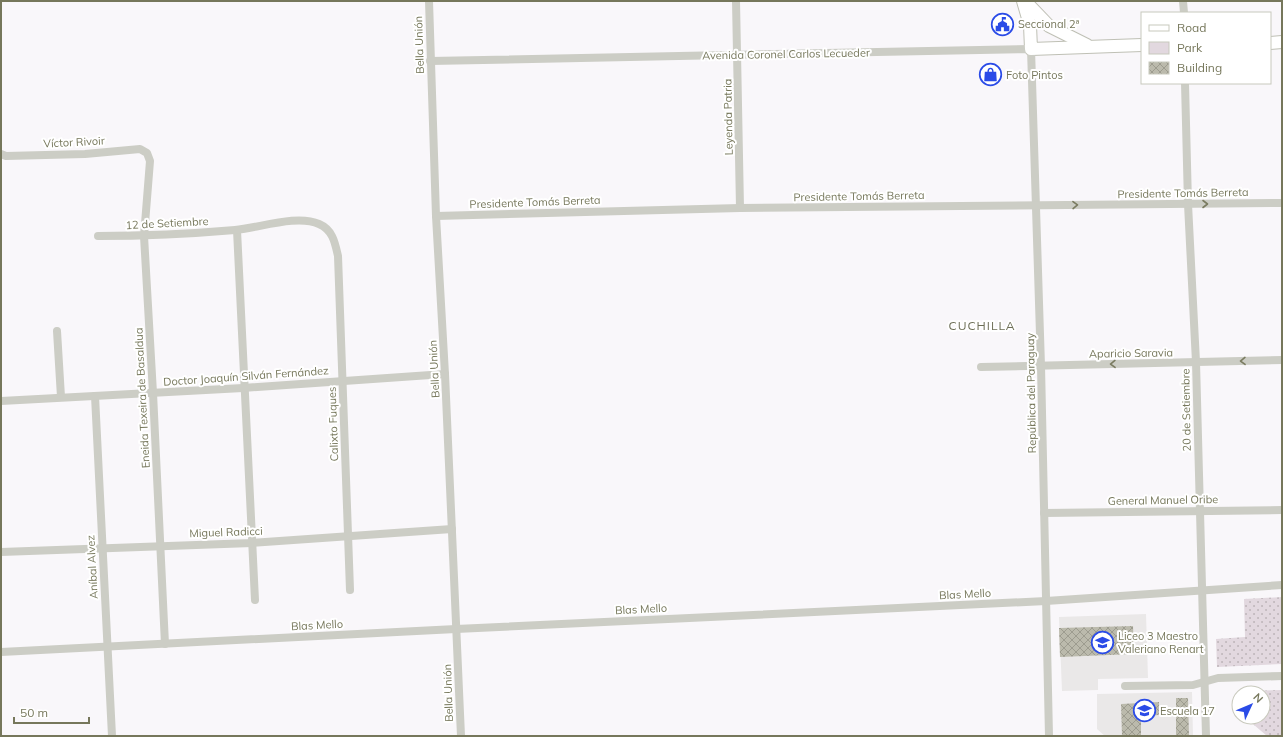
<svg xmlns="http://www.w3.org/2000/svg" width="1283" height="737" font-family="Mulish,sans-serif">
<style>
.built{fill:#eae8e8}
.green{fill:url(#green-dots)}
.building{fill:url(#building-cross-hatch)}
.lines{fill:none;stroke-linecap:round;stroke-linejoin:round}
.secondary-casing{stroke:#bfc0b5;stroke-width:14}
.minor{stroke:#cccdc5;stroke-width:8}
.secondary{stroke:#fff;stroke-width:12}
.oneway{stroke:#7a7b60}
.labels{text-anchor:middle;stroke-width:4;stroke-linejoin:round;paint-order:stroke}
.poi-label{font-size:11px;fill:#76775b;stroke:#fff;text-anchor:start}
.street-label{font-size:11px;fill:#76775b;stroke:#fff}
.neighbourhood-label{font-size:12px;letter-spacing:1px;fill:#6d6e56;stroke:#fff}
</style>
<defs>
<pattern id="green-dots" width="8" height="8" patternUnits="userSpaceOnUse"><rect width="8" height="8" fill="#e2d8df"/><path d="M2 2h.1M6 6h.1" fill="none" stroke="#bcb4b8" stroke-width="1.8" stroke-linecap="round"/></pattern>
<pattern id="building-cross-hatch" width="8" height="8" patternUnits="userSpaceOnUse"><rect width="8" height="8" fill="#bbbaac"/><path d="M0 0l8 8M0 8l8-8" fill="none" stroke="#9d9c8f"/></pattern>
</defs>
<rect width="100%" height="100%" fill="#f9f7fa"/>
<!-- built -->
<g class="built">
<polygon points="1146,614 1148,678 1098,679 1098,690 1062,691 1059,617"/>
<polygon points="1192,692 1193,736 1105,736 1097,729 1097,694"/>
</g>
<!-- green -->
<g class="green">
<polygon points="1282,597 1282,664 1217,667 1216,639 1245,637 1244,599"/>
<polygon points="1282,690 1282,736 1267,736 1247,719 1247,717 1263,717 1263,693 1247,693 1247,691"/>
</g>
<!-- building -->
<g class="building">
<polygon points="1133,626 1134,654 1060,657 1059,628"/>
<polygon points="1176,698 1188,698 1189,736 1176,736"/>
<polygon points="1159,702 1159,715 1141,716 1141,736 1122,736 1121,704"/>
</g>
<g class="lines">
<defs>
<g id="secondary">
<polyline points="1023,1 1030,25 1031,49 1142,45"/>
<polyline points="1026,2 1049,26 1087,45"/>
<polyline points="1270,43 1282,42"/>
</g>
</defs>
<!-- secondary casing -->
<use href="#secondary" class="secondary-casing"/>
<!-- minor -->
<g class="minor">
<polyline points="429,1 436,216 445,374 461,736"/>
<polyline points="736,1 740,208"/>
<polyline points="1183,1 1184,13"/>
<polyline points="430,61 1031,49 1041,366 1049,736"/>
<polyline points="1185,83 1188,204 1196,362 1206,736"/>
<polyline points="1,154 6,156 85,154 140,149 147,153 150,161 144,236 153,393 165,644"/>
<polyline points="436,216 740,208 1282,203"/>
<polyline points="237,230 255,600"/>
<path d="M98,236C144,236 189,234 235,230C259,228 297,214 319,224C333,230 335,243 338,256L350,590"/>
<polyline points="57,331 61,397"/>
<polyline points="981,367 1282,360"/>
<polyline points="95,396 112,736"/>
<polyline points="1,401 243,388 445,374"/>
<polyline points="1044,513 1282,510"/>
<polyline points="1,552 252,543 452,529"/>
<polyline points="1,652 456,629 1046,601 1282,585"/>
<polyline points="1125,686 1193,685 1218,678 1282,676"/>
</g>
<!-- secondary -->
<use href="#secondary" class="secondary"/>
</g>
<!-- one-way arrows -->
<defs><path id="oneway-chevron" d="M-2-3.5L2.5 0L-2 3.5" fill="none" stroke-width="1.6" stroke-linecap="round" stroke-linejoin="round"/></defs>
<g class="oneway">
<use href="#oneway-chevron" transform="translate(1205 204)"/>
<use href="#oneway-chevron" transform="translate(1075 205) rotate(-1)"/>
<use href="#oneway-chevron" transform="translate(1243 361) rotate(179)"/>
<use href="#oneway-chevron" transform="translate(1113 364) rotate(179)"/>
</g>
<!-- icons -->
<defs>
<symbol id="civic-ring" viewBox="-11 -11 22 22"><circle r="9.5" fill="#fff" stroke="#2a4be7" stroke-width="1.5"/><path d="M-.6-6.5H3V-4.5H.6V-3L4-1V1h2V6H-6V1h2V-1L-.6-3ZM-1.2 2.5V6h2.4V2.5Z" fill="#2a4be7"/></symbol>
<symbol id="shop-ring" viewBox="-11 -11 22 22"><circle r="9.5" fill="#fff" stroke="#2a4be7" stroke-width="1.5"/><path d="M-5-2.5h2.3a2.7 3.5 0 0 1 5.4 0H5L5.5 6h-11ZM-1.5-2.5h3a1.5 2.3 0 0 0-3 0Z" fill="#2a4be7"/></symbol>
<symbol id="school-ring" viewBox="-11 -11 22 22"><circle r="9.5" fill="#fff" stroke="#2a4be7" stroke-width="1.5"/><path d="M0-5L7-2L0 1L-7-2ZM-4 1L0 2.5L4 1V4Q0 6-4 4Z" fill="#2a4be7"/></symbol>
</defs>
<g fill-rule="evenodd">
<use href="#civic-ring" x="990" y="12" width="25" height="25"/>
<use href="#shop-ring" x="978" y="62" width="25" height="25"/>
<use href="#school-ring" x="1090" y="630" width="25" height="25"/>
<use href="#school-ring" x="1132" y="698" width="25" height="25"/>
</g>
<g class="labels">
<!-- poi labels -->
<g class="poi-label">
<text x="1018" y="28">Seccional 2ª</text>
<text x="1006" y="79">Foto Pintos</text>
<text x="1118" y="640">Liceo 3 Maestro<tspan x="1118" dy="13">Valeriano Renart</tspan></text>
<text x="1160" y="715">Escuela 17</text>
</g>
<!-- street labels -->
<g class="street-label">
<text transform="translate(419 45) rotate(-92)" y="4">Bella Unión</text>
<text transform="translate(786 54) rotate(-1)" y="4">Avenida Coronel Carlos Lecueder</text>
<text transform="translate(728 117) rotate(-91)" y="4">Leyenda Patria</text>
<text transform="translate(74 142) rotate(-3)" y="4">Víctor Rivoir</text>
<text transform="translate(1183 193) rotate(-1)" y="4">Presidente Tomás Berreta</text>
<text transform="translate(859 196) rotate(-1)" y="4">Presidente Tomás Berreta</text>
<text transform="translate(535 202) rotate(-2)" y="4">Presidente Tomás Berreta</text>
<text transform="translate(167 223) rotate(-3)" y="4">12 de Setiembre</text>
<text transform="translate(1131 353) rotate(-1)" y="4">Aparicio Saravia</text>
<text transform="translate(434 369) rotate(-93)" y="4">Bella Unión</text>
<text transform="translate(246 376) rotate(-4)" y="4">Doctor Joaquín Silván Fernández</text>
<text transform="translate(1031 393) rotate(-91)" y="4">República del Paraguay</text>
<text transform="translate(142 398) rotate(-93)" y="4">Eneida Texeira de Basaldua</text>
<text transform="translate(1186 410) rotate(-91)" y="4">20 de Setiembre</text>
<text transform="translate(333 424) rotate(-92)" y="4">Calixto Fuques</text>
<text transform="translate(1163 500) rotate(-1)" y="4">General Manuel Oribe</text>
<text transform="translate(226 532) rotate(-2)" y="4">Miguel Radicci</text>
<text transform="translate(92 567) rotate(-93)" y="4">Aníbal Alvez</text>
<text transform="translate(965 594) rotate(-3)" y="4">Blas Mello</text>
<text transform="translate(641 609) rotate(-3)" y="4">Blas Mello</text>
<text transform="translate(317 625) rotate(-3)" y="4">Blas Mello</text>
<text transform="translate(448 693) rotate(-92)" y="4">Bella Unión</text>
</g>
<!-- neighbourhood labels -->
<g class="neighbourhood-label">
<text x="982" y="330">CUCHILLA</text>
</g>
</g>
<!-- border -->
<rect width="1283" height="737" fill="none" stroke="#76775b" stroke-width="4"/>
<!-- legend -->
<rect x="1141" y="12" width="130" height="72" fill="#ffffff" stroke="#c8c9bd"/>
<rect x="1149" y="25" width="20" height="6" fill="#ffffff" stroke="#c8c9bd"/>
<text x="1177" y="32" font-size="12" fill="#76775b">Road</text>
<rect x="1149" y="42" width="20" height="12" fill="#e2d8df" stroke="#c8c9bd"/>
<text x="1177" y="52" font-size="12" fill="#76775b">Park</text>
<rect x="1149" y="62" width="20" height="12" fill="url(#building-cross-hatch)" stroke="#c8c9bd"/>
<text x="1177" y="72" font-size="12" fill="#76775b">Building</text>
<!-- north arrow -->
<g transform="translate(1251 705) rotate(46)"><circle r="19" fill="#ffffff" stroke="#c8c9bd"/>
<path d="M0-3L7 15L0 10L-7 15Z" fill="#2a4be7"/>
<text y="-6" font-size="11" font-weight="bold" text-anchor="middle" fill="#76775b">N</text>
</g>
<!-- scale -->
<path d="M14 717v6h75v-6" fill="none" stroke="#76775b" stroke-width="2"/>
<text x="20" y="717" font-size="12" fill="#76775b" stroke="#ffffff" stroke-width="3" paint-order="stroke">50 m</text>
</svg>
